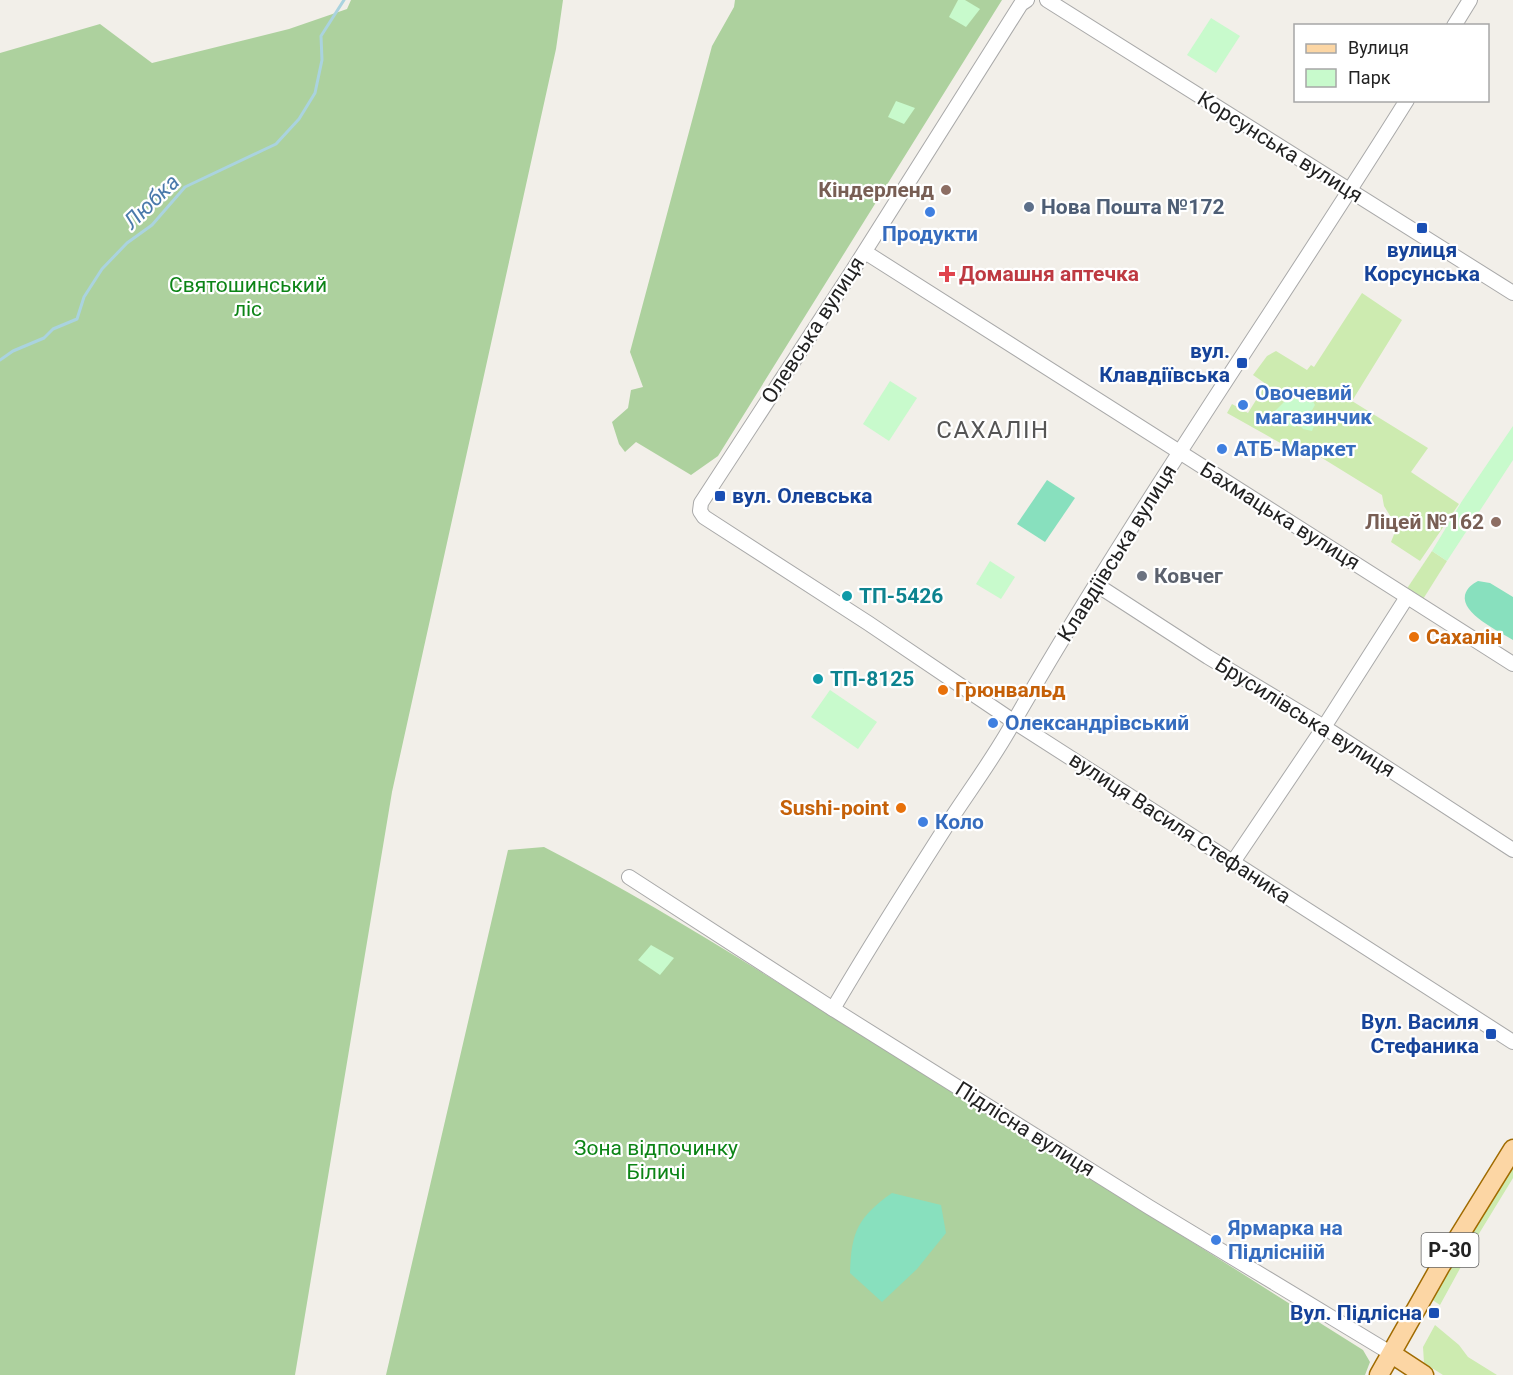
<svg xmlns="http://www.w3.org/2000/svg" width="1513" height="1375" font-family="Roboto,sans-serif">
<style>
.grass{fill:#cdebb0}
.forest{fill:#add19e}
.park{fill:#c8facc}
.pitch{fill:#88e0be}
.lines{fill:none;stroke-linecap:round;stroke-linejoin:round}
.stream{stroke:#aad3df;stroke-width:3}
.minor-casing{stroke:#a9a9a9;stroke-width:16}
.major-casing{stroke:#a06b00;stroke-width:21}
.minor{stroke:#fff;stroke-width:14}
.major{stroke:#fcd6a4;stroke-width:18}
.education-dot{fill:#8d6e63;stroke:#fff;stroke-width:2}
.service-dot{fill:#5c6f8a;stroke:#fff;stroke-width:2}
.shop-dot{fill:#3f7fe0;stroke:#fff;stroke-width:2}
.transit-dot{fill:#1a4fb4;stroke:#fff;stroke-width:2}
.health-dot{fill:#e0444e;stroke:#fff;stroke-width:2}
.worship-dot{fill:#6b7280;stroke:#fff;stroke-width:2}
.culture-dot{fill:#0f9aa8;stroke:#fff;stroke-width:2}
.food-dot{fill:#e8710a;stroke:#fff;stroke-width:2}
.labels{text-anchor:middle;stroke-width:4.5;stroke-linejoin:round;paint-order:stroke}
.shield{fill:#fff;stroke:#646464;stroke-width:1.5}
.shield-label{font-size:20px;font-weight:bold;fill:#222}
.street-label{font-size:21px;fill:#222;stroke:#fff}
.education-label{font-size:21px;font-weight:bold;fill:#785e54;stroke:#fff;text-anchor:end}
.service-label{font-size:21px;font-weight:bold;fill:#4e5e75;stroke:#fff;text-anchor:start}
.shop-label{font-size:21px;font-weight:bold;fill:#366cbe;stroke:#fff;text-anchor:start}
.transit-label{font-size:21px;font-weight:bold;fill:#164399;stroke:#fff;text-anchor:end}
.health-label{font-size:21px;font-weight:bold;fill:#be3a42;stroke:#fff;text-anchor:start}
.park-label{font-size:21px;fill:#0c8416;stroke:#fff}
.worship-label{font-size:21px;font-weight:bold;fill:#5b616d;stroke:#fff;text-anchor:start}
.culture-label{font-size:21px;font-weight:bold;fill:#0d838f;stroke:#fff;text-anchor:start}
.food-label{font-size:21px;font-weight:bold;fill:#c56008;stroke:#fff;text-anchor:start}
.water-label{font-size:22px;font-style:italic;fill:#4a7aab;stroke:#fff}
.quarter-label{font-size:24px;letter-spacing:1.5px;fill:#555;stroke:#fff}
</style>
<rect width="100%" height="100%" fill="#f2efe9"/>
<!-- grass -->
<g class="grass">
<polygon points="1362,293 1402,320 1352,401 1428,448 1411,472 1459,504 1420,561 1391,542 1395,532 1394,522 1384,506 1382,495 1301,445 1295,448 1289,444 1284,445 1227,413 1232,404 1248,413 1266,384 1253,375 1267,356 1276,351 1307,370 1311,365 1314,367"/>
<polygon points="1432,551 1447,561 1420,604 1404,593"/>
<polygon points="1513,1160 1513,1178 1480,1232 1440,1305 1431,1299"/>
<polygon points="1435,1325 1459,1345 1468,1357 1497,1375 1443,1375 1424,1363 1423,1347"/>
</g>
<!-- forest -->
<g class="forest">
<polygon points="351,0 563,0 556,49 392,792 295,1375 0,1375 0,53 100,24 152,63 289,29 347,9"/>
<polygon points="735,0 1002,0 718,456 691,475 636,442 625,452 619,444 612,422 628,408 631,390 643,387 630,352 712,46 734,7"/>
<path d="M544,847C663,908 775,981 889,1052C1047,1150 1205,1250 1363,1350L1370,1362L1365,1375H386L508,850Z"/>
</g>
<!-- park -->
<g class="park">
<polygon points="958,0 965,0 980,9 966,27 949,17"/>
<polygon points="1211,18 1240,36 1216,73 1187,55"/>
<polygon points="896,101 915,108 904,124 888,117"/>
<polygon points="890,381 917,398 889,441 863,424"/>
<polygon points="1292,394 1309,394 1315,405 1311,412 1316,421 1312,431 1303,429 1299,424 1295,427 1281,424 1275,411"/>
<polygon points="1513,426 1513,460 1447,561 1432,551 1462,501"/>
<polygon points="990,561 1015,577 1001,599 976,584"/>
<polygon points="830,690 877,722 858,749 811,717"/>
<polygon points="651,945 674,958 660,975 638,960"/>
</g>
<!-- pitch -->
<g class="pitch">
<polygon points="1047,480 1075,498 1045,542 1017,524"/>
<path d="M1478,581L1490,583L1513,597V640C1499,631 1461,614 1465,595C1467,588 1472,584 1478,581Z"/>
<path d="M892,1193L941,1205L946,1233L917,1269L882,1302L850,1273C851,1232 858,1217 892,1193Z"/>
</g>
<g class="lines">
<!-- stream -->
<polyline class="stream" points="0,360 13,351 44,338 53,329 77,319 84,297 102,269 127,243 152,225 185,187 276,144 299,119 315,93 322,60 321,36 344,0"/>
<defs>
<g id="minor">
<polyline points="1027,0 1021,4 853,270 701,503 700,511 704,517 868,623 1013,721 1513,1042"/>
<polyline points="1047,0 1513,293"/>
<polyline points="1454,26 1470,0"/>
<polyline points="865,252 1513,664"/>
<polyline points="1097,585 1208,657 1324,727 1513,850"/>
<polyline points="1233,862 1324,727 1407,597"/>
<polyline points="629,877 833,1009 1149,1207 1392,1354"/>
<path d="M833,1009C869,947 908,886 947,825C967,794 990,763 1009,730C1132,515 1275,311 1407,100"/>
</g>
<g id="major">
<polyline points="1392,1354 1424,1375"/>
<polyline points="1379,1375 1440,1267 1513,1149"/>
</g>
</defs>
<!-- minor casing -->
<use href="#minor" class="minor-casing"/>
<!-- major casing -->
<use href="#major" class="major-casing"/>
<!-- minor -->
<use href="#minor" class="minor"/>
<!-- major -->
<use href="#major" class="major"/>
</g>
<!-- markers -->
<g class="education-dot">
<circle cx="946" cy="190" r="6"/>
<circle cx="1496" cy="522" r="6"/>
</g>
<circle class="service-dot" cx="1029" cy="207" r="6"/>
<g class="shop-dot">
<circle cx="930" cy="212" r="6"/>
<circle cx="1243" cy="405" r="6"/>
<circle cx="1222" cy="449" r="6"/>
<circle cx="993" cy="723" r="6"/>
<circle cx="923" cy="822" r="6"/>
<circle cx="1216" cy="1240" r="6"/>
</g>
<g class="transit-dot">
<rect x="1416" y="222" width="12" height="12" rx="3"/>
<rect x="1236" y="357" width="12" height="12" rx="3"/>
<rect x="714" y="490" width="12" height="12" rx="3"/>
<rect x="1485" y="1028" width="12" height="12" rx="3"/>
<rect x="1428" y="1307" width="12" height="12" rx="3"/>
</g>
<path class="health-dot" d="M944 265h6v6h6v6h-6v6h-6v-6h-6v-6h6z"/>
<circle class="worship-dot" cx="1142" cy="576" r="6"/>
<g class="culture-dot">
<circle cx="847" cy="596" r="6"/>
<circle cx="818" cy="679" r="6"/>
</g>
<g class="food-dot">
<circle cx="1414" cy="637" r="6"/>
<circle cx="943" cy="690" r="6"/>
<circle cx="901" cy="808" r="6"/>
</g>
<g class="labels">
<!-- shield labels -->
<rect class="shield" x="1421.5" y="1233" width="57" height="34" rx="4.5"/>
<g class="shield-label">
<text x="1450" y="1257">Р-30</text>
</g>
<!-- street labels -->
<g class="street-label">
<text transform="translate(1280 147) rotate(32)" y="7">Корсунська вулиця</text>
<text transform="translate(813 330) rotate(-57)" y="7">Олевська вулиця</text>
<text transform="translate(1280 516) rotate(32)" y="7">Бахмацька вулиця</text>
<text transform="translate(1117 553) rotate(-58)" y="7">Клавдіївська вулиця</text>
<text transform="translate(1305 717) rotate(32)" y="7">Брусилівська вулиця</text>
<text transform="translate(1180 828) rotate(33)" y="7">вулиця Василя Стефаника</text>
<text transform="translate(1025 1129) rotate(32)" y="7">Підлісна вулиця</text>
</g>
<!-- education labels -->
<g class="education-label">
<text x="934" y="197">Кіндерленд</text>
<text x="1484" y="529">Ліцей №162</text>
</g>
<!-- service labels -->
<g class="service-label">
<text x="1041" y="214">Нова Пошта №172</text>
</g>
<!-- shop labels -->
<g class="shop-label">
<text x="930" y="241" text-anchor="middle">Продукти</text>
<text x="1255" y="400">Овочевий<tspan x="1255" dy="24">магазинчик</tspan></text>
<text x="1234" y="456">АТБ-Маркет</text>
<text x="1005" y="730">Олександрівський</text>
<text x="935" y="829">Коло</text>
<text x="1228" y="1235">Ярмарка на<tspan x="1228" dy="24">Підлісніій</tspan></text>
</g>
<!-- transit labels -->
<g class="transit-label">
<text x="1422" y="257" text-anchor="middle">вулиця<tspan x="1422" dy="24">Корсунська</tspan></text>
<text x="1230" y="358">вул.<tspan x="1230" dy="24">Клавдіївська</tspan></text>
<text x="732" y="503" text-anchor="start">вул. Олевська</text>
<text x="1479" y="1029">Вул. Василя<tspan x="1479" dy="24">Стефаника</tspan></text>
<text x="1422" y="1320">Вул. Підлісна</text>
</g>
<!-- health labels -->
<g class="health-label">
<text x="959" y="281">Домашня аптечка</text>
</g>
<!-- park labels -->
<g class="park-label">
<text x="248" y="292">Святошинський<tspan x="248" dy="24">ліс</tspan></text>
<text x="656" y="1155">Зона відпочинку<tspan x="656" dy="24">Біличі</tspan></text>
</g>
<!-- worship labels -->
<g class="worship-label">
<text x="1154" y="583">Ковчег</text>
</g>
<!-- culture labels -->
<g class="culture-label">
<text x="859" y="603">ТП-5426</text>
<text x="830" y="686">ТП-8125</text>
</g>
<!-- food labels -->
<g class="food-label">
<text x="1426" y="644">Сахалін</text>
<text x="955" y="697">Грюнвальд</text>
<text x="889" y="815" text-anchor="end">Sushi-point</text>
</g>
<!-- water labels -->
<g class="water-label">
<text transform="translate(151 201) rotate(-44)" y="8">Любка</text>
</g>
<!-- quarter labels -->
<g class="quarter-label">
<text x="993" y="438">САХАЛІН</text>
</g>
</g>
<!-- legend -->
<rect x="1294" y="24" width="195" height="78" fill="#ffffff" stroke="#a7a7a7" stroke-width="1.5"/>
<rect x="1306" y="44" width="30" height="9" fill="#fcd6a4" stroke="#a7a7a7" stroke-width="1.5"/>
<text x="1348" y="54" font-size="18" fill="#222222">Вулиця</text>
<rect x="1306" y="69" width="30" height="18" fill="#c8facc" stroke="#a7a7a7" stroke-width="1.5"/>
<text x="1348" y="84" font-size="18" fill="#222222">Парк</text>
</svg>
